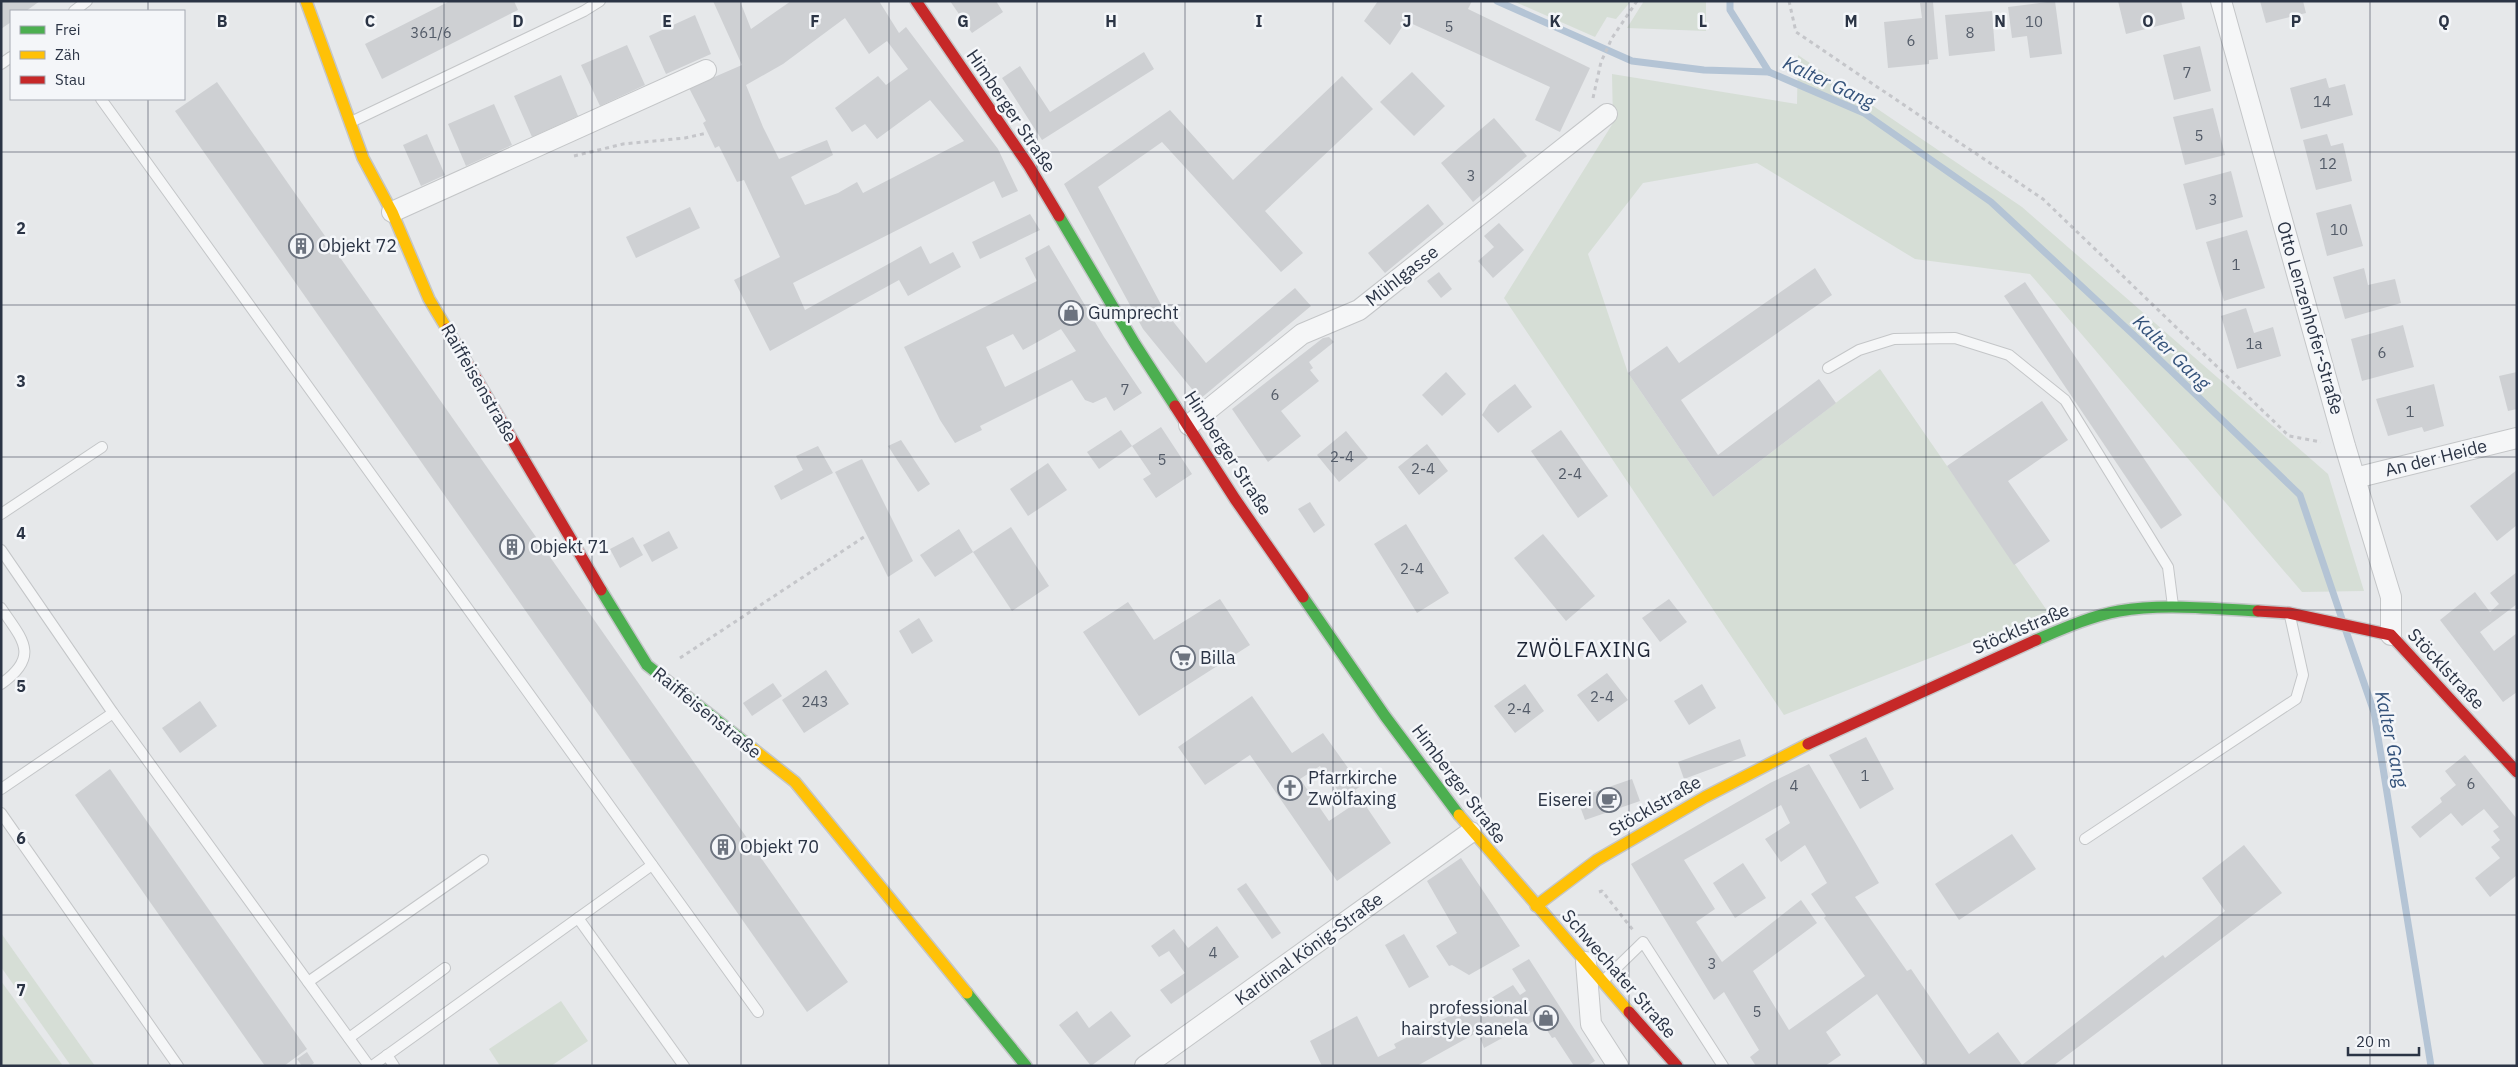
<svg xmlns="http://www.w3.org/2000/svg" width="2518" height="1067" font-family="'IBM Plex Sans',sans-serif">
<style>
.green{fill:#d6ded6}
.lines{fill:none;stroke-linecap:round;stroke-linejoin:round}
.stream{stroke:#b4c4d5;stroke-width:7}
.building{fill:#ced0d3;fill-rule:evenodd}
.lane-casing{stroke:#c4c6c8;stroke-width:12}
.street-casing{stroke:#c4c6c8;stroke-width:22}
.fast-casing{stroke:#c4c6c8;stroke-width:14}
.slow-casing{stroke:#c4c6c8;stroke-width:14}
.jam-casing{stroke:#c4c6c8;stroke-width:14}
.path{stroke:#c5c6ca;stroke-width:3;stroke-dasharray:4 4;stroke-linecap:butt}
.lane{stroke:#f5f6f7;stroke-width:10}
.street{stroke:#f5f6f7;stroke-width:20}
.fast{stroke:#4caf50;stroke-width:11}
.slow{stroke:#ffc107;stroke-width:11}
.jam{stroke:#c62828;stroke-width:11}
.grid{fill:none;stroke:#2b3445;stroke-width:1;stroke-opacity:0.55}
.labels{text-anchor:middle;stroke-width:5;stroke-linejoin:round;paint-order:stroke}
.number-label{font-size:15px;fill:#545c69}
.street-label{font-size:18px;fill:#2b3445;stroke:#f4f6f9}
.poi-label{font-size:18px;fill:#2b3445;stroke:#f4f6f9;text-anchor:start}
.water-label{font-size:19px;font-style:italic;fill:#34527a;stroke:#f4f6f9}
.quarter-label{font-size:20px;letter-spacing:1px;fill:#1d2536;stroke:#f4f6f9}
.grid-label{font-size:16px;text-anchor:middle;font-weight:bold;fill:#2b3445;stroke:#f4f6f9;stroke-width:5;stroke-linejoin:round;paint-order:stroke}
</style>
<rect width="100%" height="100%" fill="#e6e8ea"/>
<!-- green -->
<g class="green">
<polygon points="1513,1 1631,1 1616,19 1607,17 1595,37"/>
<polygon points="1644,1 1706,1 1706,31 1627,28"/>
<polygon points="1798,55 2022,207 2328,474 2364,591 2302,592 2030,274 1915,259 1757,163 1643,183 1588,254 1628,373 1713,497 1880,369 2048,612 1784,715 1504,298 1613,123 1612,74 1797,104"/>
<polygon points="1,933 95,1066 71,1066 1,967"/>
<polygon points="1,981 63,1066 1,1066"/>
<polygon points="561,1001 588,1041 551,1066 500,1066 489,1049"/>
</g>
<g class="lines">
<!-- stream -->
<g class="stream">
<polyline points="1497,1 1632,61 1704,70 1769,72 1864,113 1991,202 2137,338 2300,495 2342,619"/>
<polyline points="1730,1 1730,10 1769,72"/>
<polyline points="2346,631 2374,712 2431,1066"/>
</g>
</g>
<!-- building -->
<g class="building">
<polygon points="1,1 40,1 26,11 11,11 11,22 1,29"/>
<polygon points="450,1 514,1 518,10 382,79 365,44"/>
<path d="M713,1H740L751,29L791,1H879L899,33L906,27L998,149L1018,191L1002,198L994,181L793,283L805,310L921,246L930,264L953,252L961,267L908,296L899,280L770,351L734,280L780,257L744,180L737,182L719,146L715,148L703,123L706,121L689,88L742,65ZM845,18L869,54L887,41L908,69L886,85L878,76L835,108L852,132L865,124L877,139L930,100L964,141L863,193L857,182L838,193L805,205L791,177L833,155L827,140L779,159L763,127L746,85L783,64Z"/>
<polygon points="950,1 996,1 1003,12 972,33"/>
<polygon points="1378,1 1472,1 1468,9 1590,68 1560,132 1535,120 1550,87 1406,21 1390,45 1364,21"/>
<polygon points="2055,1 2062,54 2030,58 2027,36 2012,38 2008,7"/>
<polygon points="2118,1 2181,1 2185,19 2126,34"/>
<polygon points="2260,1 2303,1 2306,13 2266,23"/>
<polygon points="1933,2 1938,59 1929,60 1929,64 1888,68 1884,22 1922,18 1920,3"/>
<polygon points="1992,11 1995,51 1949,56 1945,15"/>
<polygon points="695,15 711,54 666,74 649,36"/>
<polygon points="627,45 645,85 600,106 581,65"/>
<polygon points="2200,46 2211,91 2174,100 2163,55"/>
<polygon points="1144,52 1154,69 1042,140 1002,78 1020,66 1050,112"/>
<polygon points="1412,72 1445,106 1414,136 1380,102"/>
<polygon points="561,75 578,116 532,137 514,96"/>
<polygon points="1342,76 1373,109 1265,211 1303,253 1281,272 1162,142 1098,187 1164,310 1206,363 1295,288 1311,306 1200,399 1143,329 1064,184 1170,110 1233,180"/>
<polygon points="2326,78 2329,88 2345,84 2353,115 2301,129 2290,88"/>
<polygon points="217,82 848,982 807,1012 175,111"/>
<polygon points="494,104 512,145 466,166 448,124"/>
<polygon points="2213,108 2225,155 2185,165 2173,117"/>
<polygon points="1494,118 1527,156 1473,202 1441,163"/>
<polygon points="427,134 445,175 421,186 403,145"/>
<polygon points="2327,134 2331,146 2343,143 2352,181 2316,190 2303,140"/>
<polygon points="2231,171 2243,217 2196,230 2183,184"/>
<polygon points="1428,204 1444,224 1385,273 1368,253"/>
<polygon points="2351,204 2363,246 2327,256 2316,213"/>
<polygon points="690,207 700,228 636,258 626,237"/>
<polygon points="1030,214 1040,230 980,259 972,242"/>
<polygon points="1499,223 1524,250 1493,278 1478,261 1494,247 1484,236"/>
<polygon points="2247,230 2265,288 2224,301 2206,242"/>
<path d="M1049,245L1104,337L1142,393L1114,411L1106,397L1093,403L1085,400L1072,380L980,426L982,430L955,443L940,420L904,347L1037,281L1025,258ZM1061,329L1076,351L1005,387L986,347L1013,334L1023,350Z"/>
<polygon points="1815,268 1832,295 1681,400 1718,455 1819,379 1836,403 1713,497 1628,373 1667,346 1679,363"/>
<polygon points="2364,268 2368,285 2395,279 2401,303 2345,319 2333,277"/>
<polygon points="1439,272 1452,289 1441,298 1427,281"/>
<polygon points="2025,282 2182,515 2161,529 2004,296"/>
<polygon points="2246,308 2254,333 2273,327 2281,356 2237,369 2221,316"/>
<polygon points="2403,325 2414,367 2362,381 2351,339"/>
<polygon points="1329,337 1334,342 1309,362 1313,368 1310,370 1319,381 1281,411 1301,436 1268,462 1232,409 1323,338"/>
<polygon points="1446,372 1466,394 1442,416 1422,395"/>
<polygon points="2517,372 2517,409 2508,411 2499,376"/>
<polygon points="1515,384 1532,407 1498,433 1482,415 1489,404"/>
<polygon points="2434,384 2444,426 2424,432 2422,427 2388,436 2376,399"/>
<polygon points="2042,401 2068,440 2008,481 2050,541 2014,565 1947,466"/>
<polygon points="1161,427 1192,474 1156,498 1143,479 1151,474 1132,446"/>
<polygon points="1121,430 1132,446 1099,469 1087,452"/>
<polygon points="1561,430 1608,496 1578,518 1531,451"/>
<polygon points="1346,431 1368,458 1339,482 1317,455"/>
<polygon points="901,440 930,484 918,492 888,446"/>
<polygon points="1427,444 1448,471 1419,495 1398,467"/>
<polygon points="818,446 833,473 781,500 774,486 803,470 796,456"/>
<polygon points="862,459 913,561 888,577 835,472"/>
<polygon points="1048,463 1067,490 1028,516 1010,489"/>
<polygon points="2517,470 2517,525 2497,541 2470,506"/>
<polygon points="1310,502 1325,525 1314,533 1298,509"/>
<polygon points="1406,524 1449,593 1417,613 1374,544"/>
<polygon points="1011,527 1049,586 1012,611 973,552"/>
<polygon points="959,529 973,552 935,577 920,555"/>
<polygon points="669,531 678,548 652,562 643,545"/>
<polygon points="1543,534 1595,596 1566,621 1514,558"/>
<polygon points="633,537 643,555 620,568 610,549"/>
<polygon points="2517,572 2517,604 2480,632 2494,651 2517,633 2517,692 2503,702 2440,620 2475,592 2490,612 2499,604 2490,593"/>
<polygon points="1220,599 1250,645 1139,716 1083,632 1128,602 1154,640"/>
<polygon points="1669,599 1687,622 1660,642 1642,618"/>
<polygon points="919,618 933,641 912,654 899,631"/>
<polygon points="826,670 849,704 804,733 782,700"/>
<polygon points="1607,673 1628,700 1598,722 1577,695"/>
<polygon points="773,683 782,696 752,716 743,703"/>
<polygon points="1525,684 1544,711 1515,733 1494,706"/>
<polygon points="1702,684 1716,708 1689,725 1674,701"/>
<path d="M1252,696L1292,753L1323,733L1361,786L1355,790L1391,843L1337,881L1250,755L1205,785L1178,747ZM1320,766L1350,807L1329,821L1300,779Z"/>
<polygon points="200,701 217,726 180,753 162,728"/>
<polygon points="1866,737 1894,789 1860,809 1829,755"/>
<polygon points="1740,739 1746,756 1684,779 1678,762"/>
<polygon points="2465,755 2517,819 2517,875 2490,897 2475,878 2500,858 2491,847 2500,840 2493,831 2499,827 2484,809 2462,826 2451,813 2420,838 2411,827 2442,802 2440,798 2456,785 2445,771"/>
<path d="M1809,764L1879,883L1855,897L1907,971L1911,969L1969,1054L1998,1032L2022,1065L2163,955L2165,958L2225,911L2202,878L2244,845L2282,893L2053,1066H1919L1924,1062L1877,994L1826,1032L1841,1055L1825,1066H1756L1750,1057L1759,1050L1724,992L1714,1000L1631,864L1770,783ZM1781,805L1790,823L1765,839L1781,862L1805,845L1827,883L1811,894L1826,916L1824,918L1865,976L1789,1030L1753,971L1817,923L1801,900L1722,962L1696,922L1715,909L1684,860Z"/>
<polygon points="110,769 307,1049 284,1066 265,1066 75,795"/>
<polygon points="1632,779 1640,801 1585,820 1577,798"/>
<polygon points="2012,834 2036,869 1959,920 1935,884"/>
<polygon points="1461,858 1520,946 1469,975 1452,965 1449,966 1436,946 1457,933 1427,881"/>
<polygon points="1743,863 1766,898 1735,918 1713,883"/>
<polygon points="1246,883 1281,933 1272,939 1237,889"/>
<polygon points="1217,926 1239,957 1171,1004 1160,990 1185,973 1169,951 1159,957 1151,946 1174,929 1188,948"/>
<polygon points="1404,934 1429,977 1409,988 1385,945"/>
<polygon points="1529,959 1595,1061 1587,1066 1574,1066 1555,1037 1552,1038 1539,1018 1484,1048 1478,1032 1417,1066 1322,1066 1310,1041 1357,1016 1378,1057 1396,1048 1394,1044 1469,1006 1471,1010 1513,985 1520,995 1526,991 1512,969"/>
<polygon points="1077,1011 1089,1028 1111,1011 1131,1036 1091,1066 1059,1025"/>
<polygon points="307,1052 314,1063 310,1066 302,1066 297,1059"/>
</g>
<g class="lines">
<defs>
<g id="lane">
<polyline points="74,11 87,1"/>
<polyline points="1,64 11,57"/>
<polyline points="101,99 758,1012"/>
<polyline points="351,122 584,11 600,1"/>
<polyline points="1828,368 1859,350 1894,339 1955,338 2009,355 2065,400 2168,567 2173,606"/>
<polyline points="1,514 102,447"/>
<polyline points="1,550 113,713 369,1066"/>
<path d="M1,608C22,639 41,656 1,684"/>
<polyline points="1,789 113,713"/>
<polyline points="1,813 178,1066"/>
<polyline points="2085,839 2296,699 2303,675 2290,616"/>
<polyline points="578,918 684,1066"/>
<polyline points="1604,980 1643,942 1723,1066"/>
<polyline points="308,982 483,860"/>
<polyline points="349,1038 445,968"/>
<polyline points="387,1055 394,1066"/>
<polyline points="372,1066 652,865"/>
</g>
<g id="street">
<polyline points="2221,1 2345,446 2391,597 2391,635"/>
<polyline points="392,212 706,70"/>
<polyline points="1189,425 1302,334 1359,310 1607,114"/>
<polyline points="2355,478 2517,438"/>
<polyline points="1586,962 1591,1024 1618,1066"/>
<polyline points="1145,1066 1471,832"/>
</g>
<g id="fast">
<polyline points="1059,216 1135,344 1175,406"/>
<polyline points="601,590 647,665 752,748"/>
<polyline points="1303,597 1385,716 1459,815"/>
<path d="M2036,640C2062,629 2091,616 2119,611C2164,603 2212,609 2258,611"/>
<polyline points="967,993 1026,1066"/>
</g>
<g id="slow">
<polyline points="306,1 363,158 392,212 429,299 447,329"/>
<polyline points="752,748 795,782 967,993"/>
<polyline points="1459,815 1629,1012"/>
<polyline points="1536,906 1597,860 1705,797 1808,744"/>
</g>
<g id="jam">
<polyline points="916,1 1029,166 1059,216"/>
<polyline points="447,329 601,590"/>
<polyline points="1175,406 1235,499 1303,597"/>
<polyline points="2258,611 2289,613 2391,635 2517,772"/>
<polyline points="1808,744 2036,640"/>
<polyline points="1629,1012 1677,1066"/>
</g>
</defs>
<!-- lane casing -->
<use href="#lane" class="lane-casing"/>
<!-- street casing -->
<use href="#street" class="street-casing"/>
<!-- fast casing -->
<use href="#fast" class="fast-casing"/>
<!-- slow casing -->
<use href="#slow" class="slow-casing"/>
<!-- jam casing -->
<use href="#jam" class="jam-casing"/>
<!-- path -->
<g class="path">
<polyline points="1789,1 1796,32 2043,199 2289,436 2321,442"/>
<polyline points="1593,98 1601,62 1612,38 1637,1"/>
<polyline points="574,156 623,144 685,138 707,133"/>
<polyline points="680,658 867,535"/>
<polyline points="1599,892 1602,891 1633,930"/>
</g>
<!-- lane -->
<use href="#lane" class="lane"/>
<!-- street -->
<use href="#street" class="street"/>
<!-- fast -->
<use href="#fast" class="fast"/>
<!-- slow -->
<use href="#slow" class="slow"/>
<!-- jam -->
<use href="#jam" class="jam"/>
</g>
<!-- grid -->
<path class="grid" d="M148,1V11M296,1V1066M444,1V1066M592,1V1066M741,1V1066M889,1V1066M1037,1V1066M1185,1V1066M1333,1V1066M1481,1V1066M1629,1V1066M1777,1V1066M1926,1V1066M2074,1V1066M2222,1V1066M2370,1V1066M148,99V1066M1,152H2517M1,305H2517M1,457H2517M1,610H2517M1,762H2517M1,915H2517"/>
<!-- icons -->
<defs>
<symbol id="building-ring" viewBox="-11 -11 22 22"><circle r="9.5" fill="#f4f6f9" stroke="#6c737f" stroke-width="1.5"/><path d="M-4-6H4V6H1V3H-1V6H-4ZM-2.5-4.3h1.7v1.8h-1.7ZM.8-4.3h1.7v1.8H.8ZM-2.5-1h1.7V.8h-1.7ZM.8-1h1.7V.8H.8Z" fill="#6c737f"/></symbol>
<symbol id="shop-ring" viewBox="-11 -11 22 22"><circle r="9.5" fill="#f4f6f9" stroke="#6c737f" stroke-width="1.5"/><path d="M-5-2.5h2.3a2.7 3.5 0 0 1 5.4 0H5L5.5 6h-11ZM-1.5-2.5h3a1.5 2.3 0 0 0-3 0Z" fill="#6c737f"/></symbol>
<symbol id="supermarket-ring" viewBox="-11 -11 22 22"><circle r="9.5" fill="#f4f6f9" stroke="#6c737f" stroke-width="1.5"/><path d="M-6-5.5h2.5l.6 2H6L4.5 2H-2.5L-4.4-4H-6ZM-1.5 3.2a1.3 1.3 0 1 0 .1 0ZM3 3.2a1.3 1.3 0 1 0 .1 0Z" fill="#6c737f"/></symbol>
<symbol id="church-ring" viewBox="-11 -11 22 22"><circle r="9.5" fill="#f4f6f9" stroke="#6c737f" stroke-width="1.5"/><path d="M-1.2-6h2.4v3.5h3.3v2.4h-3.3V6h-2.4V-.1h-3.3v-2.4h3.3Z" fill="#6c737f"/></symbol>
<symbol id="cafe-ring" viewBox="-11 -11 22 22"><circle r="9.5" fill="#f4f6f9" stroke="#6c737f" stroke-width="1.5"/><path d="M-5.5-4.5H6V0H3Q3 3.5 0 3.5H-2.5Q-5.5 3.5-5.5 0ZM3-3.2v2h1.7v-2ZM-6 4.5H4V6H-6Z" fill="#6c737f"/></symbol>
</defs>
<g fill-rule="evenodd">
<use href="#building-ring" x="287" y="232" width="28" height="28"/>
<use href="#shop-ring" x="1057" y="299" width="28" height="28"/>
<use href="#building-ring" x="498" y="533" width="28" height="28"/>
<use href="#supermarket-ring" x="1169" y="644" width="28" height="28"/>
<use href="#church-ring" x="1276" y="774" width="28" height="28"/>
<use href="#cafe-ring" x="1595" y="786" width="28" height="28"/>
<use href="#building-ring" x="709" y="833" width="28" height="28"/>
<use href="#shop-ring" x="1532" y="1004" width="28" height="28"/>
</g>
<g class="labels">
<!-- number labels -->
<g class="number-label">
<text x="2034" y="27">10</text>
<text x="1449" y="32">5</text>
<text x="431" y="38">361/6</text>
<text x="1970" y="38">8</text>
<text x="1911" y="46">6</text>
<text x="2187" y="78">7</text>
<text x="2322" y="107">14</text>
<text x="2199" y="141">5</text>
<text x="2328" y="169">12</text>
<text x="1471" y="181">3</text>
<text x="2213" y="205">3</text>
<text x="2339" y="235">10</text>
<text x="2236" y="270">1</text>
<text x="2254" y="349">1a</text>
<text x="2382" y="358">6</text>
<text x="1125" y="395">7</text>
<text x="1275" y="400">6</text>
<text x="2410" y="417">1</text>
<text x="1342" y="462">2-4</text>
<text x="1162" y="465">5</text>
<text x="1423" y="474">2-4</text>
<text x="1570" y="479">2-4</text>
<text x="1412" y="574">2-4</text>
<text x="1602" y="702">2-4</text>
<text x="815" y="707">243</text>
<text x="1519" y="714">2-4</text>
<text x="1865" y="781">1</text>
<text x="2471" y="789">6</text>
<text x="1794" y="791">4</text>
<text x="1213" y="958">4</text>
<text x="1712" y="969">3</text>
<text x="1757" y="1017">5</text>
</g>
<!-- street labels -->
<g class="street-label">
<text transform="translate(1011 111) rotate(56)" y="6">Himberger Straße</text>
<text transform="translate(1402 276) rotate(-38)" y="6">Mühlgasse</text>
<text transform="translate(2310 318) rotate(74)" y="6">Otto Lenzenhofer-Straße</text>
<text transform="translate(479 383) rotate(60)" y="6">Raiffeisenstraße</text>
<text transform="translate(1228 453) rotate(57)" y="6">Himberger Straße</text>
<text transform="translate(2436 458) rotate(-14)" y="6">An der Heide</text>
<text transform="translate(2021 629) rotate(-23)" y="6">Stöcklstraße</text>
<text transform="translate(2446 669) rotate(47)" y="6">Stöcklstraße</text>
<text transform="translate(707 713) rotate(39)" y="6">Raiffeisenstraße</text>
<text transform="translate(1459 784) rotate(53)" y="6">Himberger Straße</text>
<text transform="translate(1655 806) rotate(-30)" y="6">Stöcklstraße</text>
<text transform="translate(1309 949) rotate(-36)" y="6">Kardinal König-Straße</text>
<text transform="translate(1619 974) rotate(49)" y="6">Schwechater Straße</text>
</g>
<!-- poi labels -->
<g class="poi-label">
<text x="318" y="252">Objekt 72</text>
<text x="1088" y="319">Gumprecht</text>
<text x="530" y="553">Objekt 71</text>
<text x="1200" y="664">Billa</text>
<text x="1308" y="784">Pfarrkirche<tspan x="1308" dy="21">Zwölfaxing</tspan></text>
<text x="1592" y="806" text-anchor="end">Eiserei</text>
<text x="740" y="853">Objekt 70</text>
<text x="1528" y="1014" text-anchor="end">professional<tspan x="1528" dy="21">hairstyle sanela</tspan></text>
</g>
<!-- water labels -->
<g class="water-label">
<text transform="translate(1829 82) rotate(25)" y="7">Kalter Gang</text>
<text transform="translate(2172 352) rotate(44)" y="7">Kalter Gang</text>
<text transform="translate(2392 739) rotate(78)" y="7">Kalter Gang</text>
</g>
<!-- quarter labels -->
<g class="quarter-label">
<text x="1584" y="657">ZWÖLFAXING</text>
</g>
</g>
<g class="grid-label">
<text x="222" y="27">B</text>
<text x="370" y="27">C</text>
<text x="518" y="27">D</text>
<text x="667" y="27">E</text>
<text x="815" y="27">F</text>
<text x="963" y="27">G</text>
<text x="1111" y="27">H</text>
<text x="1259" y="27">I</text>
<text x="1407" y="27">J</text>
<text x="1555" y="27">K</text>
<text x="1703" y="27">L</text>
<text x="1851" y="27">M</text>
<text x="2000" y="27">N</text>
<text x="2148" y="27">O</text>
<text x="2296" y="27">P</text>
<text x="2444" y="27">Q</text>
<text x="21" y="234">2</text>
<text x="21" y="387">3</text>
<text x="21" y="539">4</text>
<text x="21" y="692">5</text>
<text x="21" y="844">6</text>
<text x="21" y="996">7</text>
</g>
<!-- border -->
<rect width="2518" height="1067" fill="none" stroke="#2b3445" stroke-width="5"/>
<!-- legend -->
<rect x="10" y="10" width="175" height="90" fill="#f4f6f9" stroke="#a4a8b1"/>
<rect x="20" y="26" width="25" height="8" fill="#4caf50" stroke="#a4a8b1"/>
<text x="55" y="35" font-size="15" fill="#2b3445">Frei</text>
<rect x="20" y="51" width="25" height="8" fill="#ffc107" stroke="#a4a8b1"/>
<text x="55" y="60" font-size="15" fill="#2b3445">Zäh</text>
<rect x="20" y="76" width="25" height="8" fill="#c62828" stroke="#a4a8b1"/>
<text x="55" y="85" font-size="15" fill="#2b3445">Stau</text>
<!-- scale -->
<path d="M2348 1047v8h71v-8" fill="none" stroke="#2b3445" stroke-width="2.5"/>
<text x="2356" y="1047" font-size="15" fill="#2b3445" stroke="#f4f6f9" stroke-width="4" paint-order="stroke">20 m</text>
</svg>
